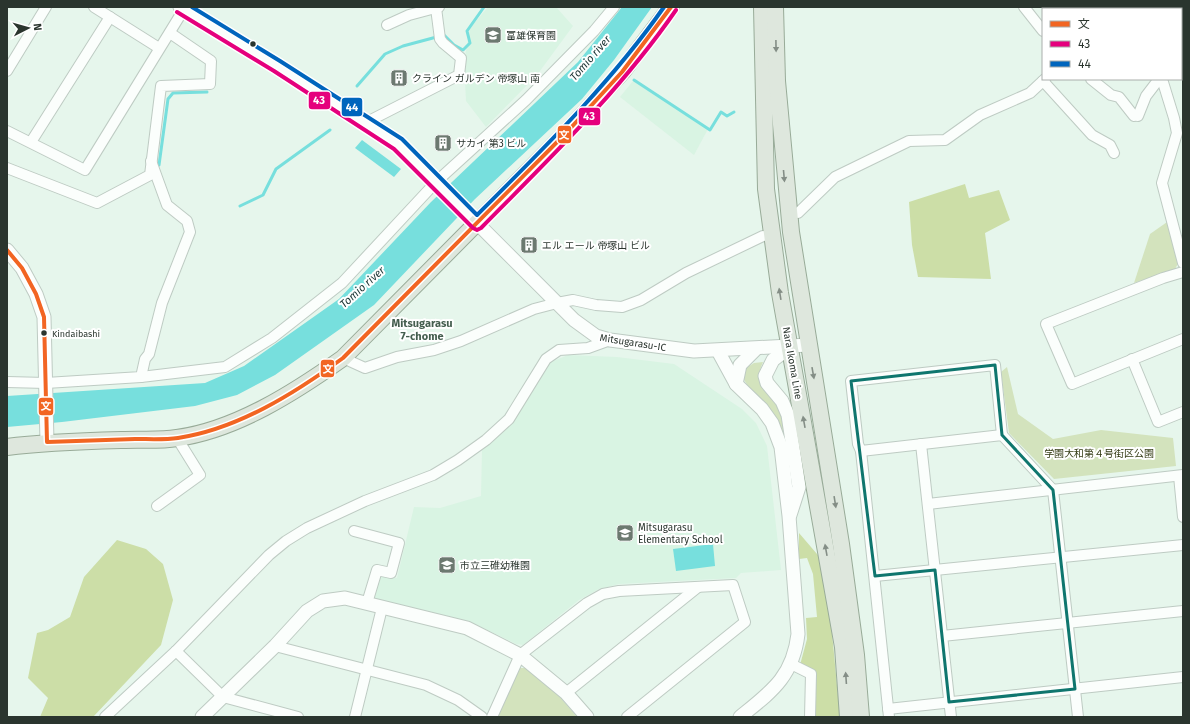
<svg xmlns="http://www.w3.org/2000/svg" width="1190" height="724" font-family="'Fira Sans','Noto Sans JP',sans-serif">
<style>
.built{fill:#d9f4e3}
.green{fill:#d3e3bd}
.forest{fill:#ccdea7}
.water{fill:#77dfdd}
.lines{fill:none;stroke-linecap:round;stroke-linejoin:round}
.stream{stroke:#77dfdd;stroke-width:3}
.minor-casing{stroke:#becbc3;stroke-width:12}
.tertiary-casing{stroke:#becbc3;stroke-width:15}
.primary-casing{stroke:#98ab98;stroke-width:18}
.minor{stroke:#fbfefc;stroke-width:10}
.tertiary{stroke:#fbfefc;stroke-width:13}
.primary{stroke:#dee7dd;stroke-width:16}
.bus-1-casing{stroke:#fff;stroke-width:7}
.bus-2-casing{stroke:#fff;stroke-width:7}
.bus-3-casing{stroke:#fff;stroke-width:7}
.bus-1{stroke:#f26522;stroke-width:4}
.bus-2{stroke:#e5007d;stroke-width:4}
.bus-3{stroke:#0065bd;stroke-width:4}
.oneway{fill:#848e86}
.marked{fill:none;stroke:#0f766e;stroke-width:3;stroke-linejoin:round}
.bus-dot{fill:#2a352e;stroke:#fff;stroke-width:1.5}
.labels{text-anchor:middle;stroke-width:4;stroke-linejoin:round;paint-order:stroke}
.bus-label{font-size:9px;fill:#2a352e;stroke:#fff;text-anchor:start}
.poi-label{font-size:10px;fill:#2a352e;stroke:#fff;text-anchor:start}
.street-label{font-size:10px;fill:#2a352e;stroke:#fff}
.park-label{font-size:10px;fill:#333b14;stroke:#fff}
.water-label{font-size:11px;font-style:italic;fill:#1b3333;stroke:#fff}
.neighbourhood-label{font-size:11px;font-weight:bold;fill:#455e4f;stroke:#fff}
.line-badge{stroke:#fff;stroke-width:1.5}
.badge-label{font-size:11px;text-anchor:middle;font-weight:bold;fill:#fff}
</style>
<rect width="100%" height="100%" fill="#e6f6ec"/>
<!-- built -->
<g class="built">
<polygon points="488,7 556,7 573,26 537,75 486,127 466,101 464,62 470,28"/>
<polygon points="633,81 708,129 694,155 620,97"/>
<polygon points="568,355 617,357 674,364 742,409 756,423 767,446 781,570 741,573 736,578 619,584 599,589 579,600 523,645 516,644 479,626 452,617 374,600 380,575 397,578 414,507 440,508 481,496 482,450 513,420 528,399 551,362"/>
</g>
<!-- green -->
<g class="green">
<polygon points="1170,220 1179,262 1175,269 1134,283 1150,234"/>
<path d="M763,362C750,391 773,389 781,409C786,418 785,438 786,449L743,378L746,368L754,363Z"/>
<polygon points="1007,367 1018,414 1053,439 1101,430 1173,438 1176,466 1054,479 1009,433 1001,372"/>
<polygon points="519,668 527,668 559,696 577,717 497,717"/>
</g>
<!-- forest -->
<g class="forest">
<polygon points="965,184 969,198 999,190 1010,220 985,233 991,279 918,277 912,245 909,202"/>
<polygon points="799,533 823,561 832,633 840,717 814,717 815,672 800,665 807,639 806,618 817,617 813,574 807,558 799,559"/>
<polygon points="117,540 146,549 163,564 173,600 161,645 93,717 40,717 48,698 28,678 37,633 48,630 70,617 84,577"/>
</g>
<!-- water -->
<g class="water">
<polygon points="622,7 652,7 614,60 582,99 475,199 374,305 275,375 237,395 195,406 62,422 7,427 7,396 205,383 244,366 339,299 431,202 578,62"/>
<polygon points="362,140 401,169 394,177 355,148"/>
<polygon points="713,544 715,566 676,571 673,549"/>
</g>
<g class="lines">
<!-- stream -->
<g class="stream">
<polyline points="634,80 710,130 721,112 727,116 734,112"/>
<polyline points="357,86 385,54 403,46 444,35 454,45 463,50 470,43 467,31 484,7"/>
<polyline points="159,165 168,99 173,93 207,92"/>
<polyline points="240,206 263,195 276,169 330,130"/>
</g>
<defs>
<g id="minor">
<polyline points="94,7 159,48"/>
<polyline points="1024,7 1043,31"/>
<polyline points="1142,7 1143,9"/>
<polyline points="1080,9 1082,7"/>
<polyline points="387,25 409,15 439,7"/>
<polyline points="1181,35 1183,34"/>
<polyline points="7,71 46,7"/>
<polyline points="1091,79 1111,95 1119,97 1134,116"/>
<polyline points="1162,79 1174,118 1177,133 1162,183 1183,263"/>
<polyline points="1043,81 1092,135 1110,145 1114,153"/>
<polyline points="1138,116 1146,96 1159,79"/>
<polyline points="365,123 459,75 461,58 443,43 440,39 436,8"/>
<polyline points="7,131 85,170 184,9"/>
<polyline points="31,142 110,17"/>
<polyline points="7,168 97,203 150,175 161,86 210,84 211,61 170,33"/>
<polyline points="798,213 835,177 909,141 945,140 980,115 1030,93 1045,79"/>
<polyline points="1183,272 1163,278 1046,324 1072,384 1183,339"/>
<polyline points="343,358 365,368 397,357 434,350 461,341 534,309 557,303 573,300 596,305 622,307 641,300 686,273 763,236"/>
<polyline points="1132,359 1158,422 1183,412"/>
<polyline points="141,377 225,367 272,338 342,283 436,182 526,100 594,31 614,7"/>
<polyline points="7,382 46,383 141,377 145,359 149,354 162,303 190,232 187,221 167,205 151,161"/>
<polyline points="921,444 951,717"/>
<polyline points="861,451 1002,435 1053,490 1078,717"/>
<polyline points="1179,476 1183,517"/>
<polyline points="928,504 1183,475"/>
<polyline points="157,506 200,475 177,438"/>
<polyline points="354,531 399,543 391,573 377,570 367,603"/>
<polyline points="875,576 1183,545"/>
<polyline points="942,636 1183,611"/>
<polyline points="275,646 426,685 458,700 482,717"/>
<polyline points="176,651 223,697 298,717"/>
<polyline points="791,664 811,674 810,717"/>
<polyline points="566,693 698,587"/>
<polyline points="888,709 1183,677"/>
<polyline points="105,717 176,651 269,555 286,541 307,528 365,501 433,475 458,460 486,440 509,419 546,359 559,350 588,348 610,340"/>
<polyline points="355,717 382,608"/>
<polyline points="492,717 520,655 587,603 603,594 619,591 733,585 745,622 627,717"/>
<polyline points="889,717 861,451 858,444 851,381 995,365 1002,435"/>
</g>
<g id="tertiary">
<polyline points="180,7 277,66 398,144 574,320 596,336 610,340 694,351 808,345"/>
<polyline points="7,250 22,268 36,294 44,317 47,442"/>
<polyline points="790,347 773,360 765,376 767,383 782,401 788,415 799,487 790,515"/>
<path d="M718,351L736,384L762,409L772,423L781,447L789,516L798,634C793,677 771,692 740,717"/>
<polyline points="736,384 740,365 756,349"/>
<polyline points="202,717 275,646 307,611 323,601 345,598 467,628 520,655 566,693 587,717"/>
</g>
<g id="primary">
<polyline points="762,7 766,189 780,293 843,647 848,717"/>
<polyline points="775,7 777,81 791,232 841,544 856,655 861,717"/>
<path d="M7,447C45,442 84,441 122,440C140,439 159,441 177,438C236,430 295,392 343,358L567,132L622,72L671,7"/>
</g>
</defs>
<!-- minor casing -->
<use href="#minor" class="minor-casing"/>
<!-- tertiary casing -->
<use href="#tertiary" class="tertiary-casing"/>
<!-- primary casing -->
<use href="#primary" class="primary-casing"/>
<!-- minor -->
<use href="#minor" class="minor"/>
<!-- tertiary -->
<use href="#tertiary" class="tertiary"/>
<!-- primary -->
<use href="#primary" class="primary"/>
<defs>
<path id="bus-1" d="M7,250L22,268L36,294L44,317L47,442C76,441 106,440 135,439C149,439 164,440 178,438C238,429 295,393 343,358L567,132L622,72L671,7"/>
<path id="bus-2" d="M177,12L274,71L394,149L473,228L477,230L481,228C550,158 620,91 676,10"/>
<path id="bus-3" d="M192,7L280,61L402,139L477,215C543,149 610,84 664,7"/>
</defs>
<!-- bus-1 casing -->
<use href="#bus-1" class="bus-1-casing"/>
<!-- bus-2 casing -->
<use href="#bus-2" class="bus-2-casing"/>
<!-- bus-3 casing -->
<use href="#bus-3" class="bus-3-casing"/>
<!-- bus-1 -->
<use href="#bus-1" class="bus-1"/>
<!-- bus-2 -->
<use href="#bus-2" class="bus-2"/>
<!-- bus-3 -->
<use href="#bus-3" class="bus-3"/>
</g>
<!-- one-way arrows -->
<defs><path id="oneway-solid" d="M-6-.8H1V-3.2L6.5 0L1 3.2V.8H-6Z"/></defs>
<g class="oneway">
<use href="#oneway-solid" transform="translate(776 46) rotate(89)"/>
<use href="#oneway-solid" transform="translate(784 176) rotate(85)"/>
<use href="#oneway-solid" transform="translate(780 294) rotate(-99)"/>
<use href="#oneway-solid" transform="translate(813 373) rotate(80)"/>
<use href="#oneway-solid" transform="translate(804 422) rotate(-100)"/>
<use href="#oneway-solid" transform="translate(835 502) rotate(81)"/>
<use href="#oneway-solid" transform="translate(826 550) rotate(-100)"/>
<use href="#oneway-solid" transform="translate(846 678) rotate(-94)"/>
</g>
<!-- marked area -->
<path class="marked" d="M995,365L1002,435L1053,490L1075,689L949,702L935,570L875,576L851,381Z"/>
<!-- icons -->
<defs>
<symbol id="school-square" viewBox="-11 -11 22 22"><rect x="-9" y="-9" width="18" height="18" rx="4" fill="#6c7970" stroke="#fff"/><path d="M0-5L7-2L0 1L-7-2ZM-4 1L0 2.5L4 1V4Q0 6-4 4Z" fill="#fff"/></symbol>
<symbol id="building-square" viewBox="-11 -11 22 22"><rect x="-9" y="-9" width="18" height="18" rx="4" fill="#6c7970" stroke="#fff"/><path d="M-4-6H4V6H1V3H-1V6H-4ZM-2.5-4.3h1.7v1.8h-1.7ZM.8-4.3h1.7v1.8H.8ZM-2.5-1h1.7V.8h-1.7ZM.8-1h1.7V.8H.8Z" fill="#fff"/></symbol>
</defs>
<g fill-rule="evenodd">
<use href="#school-square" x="483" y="25" width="20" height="20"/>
<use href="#building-square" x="389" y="68" width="20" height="20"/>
<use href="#building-square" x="433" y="133" width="20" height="20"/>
<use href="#building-square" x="519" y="235" width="20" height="20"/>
<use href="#school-square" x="615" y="523" width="20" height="20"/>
<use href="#school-square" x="437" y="555" width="20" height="20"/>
</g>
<!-- markers -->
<g class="bus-dot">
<circle cx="253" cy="44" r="3.5"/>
<circle cx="44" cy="333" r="3.5"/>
</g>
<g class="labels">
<!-- bus labels -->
<g class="bus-label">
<text x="52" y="337">Kindaibashi</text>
</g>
<!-- poi labels -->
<g class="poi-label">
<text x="506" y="39">富雄保育園</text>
<text x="412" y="82">クライン ガルデン 帝塚山 南</text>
<text x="456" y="147">サカイ 第3 ビル</text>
<text x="542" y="249">エル エール 帝塚山 ビル</text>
<text x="638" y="531">Mitsugarasu<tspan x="638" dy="12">Elementary School</tspan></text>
<text x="460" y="569">市立三碓幼稚園</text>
</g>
<!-- street labels -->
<g class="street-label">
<text transform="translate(633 342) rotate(9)" y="4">Mitsugarasu-IC</text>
<text transform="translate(793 363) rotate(80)" y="4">Nara Ikoma Line</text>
</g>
<!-- park labels -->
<g class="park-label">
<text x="1099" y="457">学園大和第４号街区公園</text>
</g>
<!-- water labels -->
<g class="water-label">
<text transform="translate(590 58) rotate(-49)" y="4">Tomio river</text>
<text transform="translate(362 287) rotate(-42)" y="4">Tomio river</text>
</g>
<!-- neighbourhood labels -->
<g class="neighbourhood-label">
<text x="422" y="327">Mitsugarasu<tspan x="422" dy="13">7-chome</tspan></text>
</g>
</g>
<g class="line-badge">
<rect x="308" y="91" width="23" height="19" rx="4" fill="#e5007d"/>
<rect x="341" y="97" width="22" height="20" rx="4" fill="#0065bd"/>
<rect x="578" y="107" width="23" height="19" rx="4" fill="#e5007d"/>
<rect x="557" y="125" width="15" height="19" rx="4" fill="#f26522"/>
<rect x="320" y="359" width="15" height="19" rx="4" fill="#f26522"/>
<rect x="38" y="397" width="16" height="19" rx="4" fill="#f26522"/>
</g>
<g class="badge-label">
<text x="319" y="104">43</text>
<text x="352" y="111">44</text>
<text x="589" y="120">43</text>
<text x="564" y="139">文</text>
<text x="328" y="373">文</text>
<text x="46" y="410">文</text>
</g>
<!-- border -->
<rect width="1190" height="724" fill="none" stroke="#2a352e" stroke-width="16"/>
<!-- legend -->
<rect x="1042" y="8" width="140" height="72" fill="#ffffff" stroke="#aaaeab"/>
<rect x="1050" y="21" width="20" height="6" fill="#f26522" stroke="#aaaeab"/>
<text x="1078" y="28" font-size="12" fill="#2a352e">文</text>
<rect x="1050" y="41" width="20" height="6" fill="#e5007d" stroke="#aaaeab"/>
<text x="1078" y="48" font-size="12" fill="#2a352e">43</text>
<rect x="1050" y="61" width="20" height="6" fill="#0065bd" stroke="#aaaeab"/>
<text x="1078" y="68" font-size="12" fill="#2a352e">44</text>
<!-- north arrow -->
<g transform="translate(28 28) rotate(84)" stroke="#ffffff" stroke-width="3" paint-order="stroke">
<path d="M0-3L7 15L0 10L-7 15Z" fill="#2a352e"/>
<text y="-6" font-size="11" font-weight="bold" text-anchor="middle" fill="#2a352e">N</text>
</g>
</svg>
